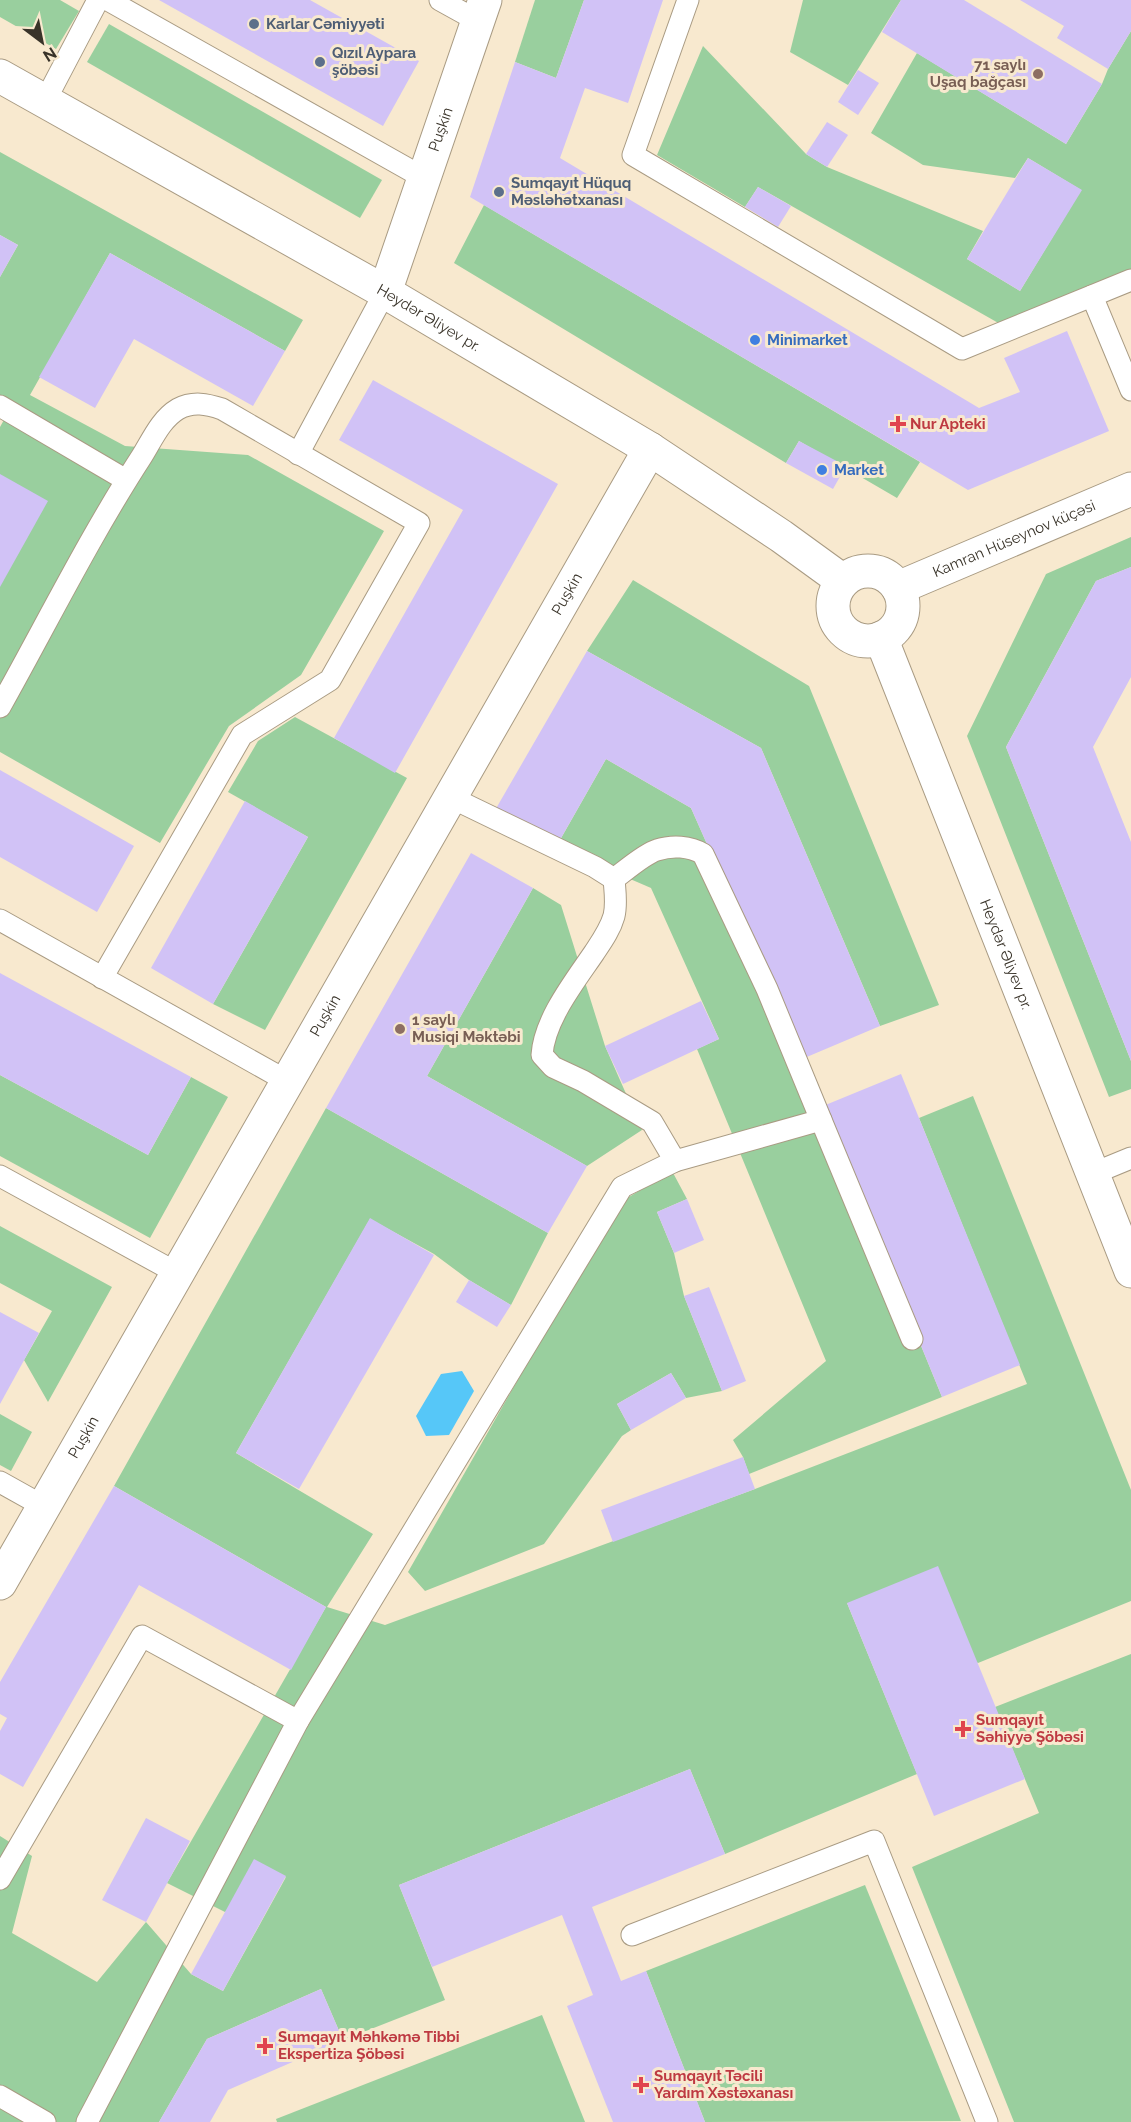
<svg xmlns="http://www.w3.org/2000/svg" width="1131" height="2122" font-family="Raleway,sans-serif">
<style>
.green{fill:#99cf9e}
.water{fill:#56c7f8}
.building{fill:#d1c2f6}
.lines{fill:none;stroke-linecap:round;stroke-linejoin:round}
.lane-casing{stroke:#a99b83;stroke-width:23}
.street-casing{stroke:#a99b83;stroke-width:35}
.secondary-casing{stroke:#a99b83;stroke-width:35}
.lane{stroke:#fff;stroke-width:21}
.street{stroke:#fff;stroke-width:33}
.secondary{stroke:#fff;stroke-width:33}
.service-dot{fill:#5c6f8a;stroke:#f8e9cf;stroke-width:2}
.education-dot{fill:#8d6e63;stroke:#f8e9cf;stroke-width:2}
.shop-dot{fill:#3f7fe0;stroke:#f8e9cf;stroke-width:2}
.health-dot{fill:#e0444e;stroke:#f8e9cf;stroke-width:2}
.labels{text-anchor:middle;stroke-width:6;stroke-linejoin:round;paint-order:stroke}
.service-label{font-size:15px;font-weight:bold;fill:#4e5e75;stroke:#f8e9cf;text-anchor:start}
.education-label{font-size:15px;font-weight:bold;fill:#785e54;stroke:#f8e9cf;text-anchor:end}
.street-label{font-size:15px;fill:#393329;stroke:#f8e9cf}
.shop-label{font-size:15px;font-weight:bold;fill:#366cbe;stroke:#f8e9cf;text-anchor:start}
.health-label{font-size:15px;font-weight:bold;fill:#be3a42;stroke:#f8e9cf;text-anchor:start}
</style>
<rect width="100%" height="100%" fill="#f8e9cf"/>
<!-- green -->
<g class="green">
<polygon points="0,0 60,0 79,11 56,49 0,17"/>
<polygon points="535,0 584,0 556,78 515,62"/>
<polygon points="803,0 901,0 848,85 790,52"/>
<polygon points="109,24 382,180 360,218 87,62"/>
<polygon points="1131,31 1131,280 1009,329 758,187 745,207 657,155 703,46 806,154 827,167 983,231 967,259 1020,291 1081,190 1028,158 1015,178 923,165 871,133 917,53 1066,144 1102,84 1108,69"/>
<polygon points="0,152 303,320 285,351 110,253 30,395 125,446 248,455 384,531 301,675 229,726 160,843 0,752 0,427 5,418 0,411 0,277 18,245 0,235"/>
<polygon points="484,205 920,462 897,498 799,441 786,463 454,263"/>
<polygon points="1131,537 1131,567 1096,581 1006,747 1131,1061 1131,1089 1109,1097 967,736 1046,574"/>
<polygon points="633,580 809,686 939,1005 880,1026 761,748 587,651"/>
<polygon points="295,717 407,778 265,1030 213,1004 308,837 228,792 258,741"/>
<polygon points="606,759 691,808 823,1106 942,1397 749,1474 743,1457 733,1440 826,1361 697,1049 719,1039 651,888 556,847"/>
<polygon points="533,888 561,905 605,1046 642,1130 587,1166 427,1076"/>
<polygon points="0,1075 148,1155 191,1077 228,1097 150,1238 0,1156"/>
<polygon points="973,1096 1131,1490 1131,1601 978,1663 847,1603 917,1774 725,1854 690,1769 399,1885 445,2000 343,2040 321,1989 207,2039 159,2122 0,2122 0,1836 32,1856 12,1933 97,1982 146,1922 191,1974 223,1991 286,1877 225,1912 167,1883 326,1607 114,1486 326,1108 548,1233 511,1305 469,1280 434,1254 370,1219 236,1453 373,1534 327,1607 385,1625 755,1489 1027,1384 919,1118"/>
<polygon points="672,1171 687,1199 657,1212 674,1253 684,1296 722,1391 686,1398 671,1373 617,1404 631,1430 622,1436 544,1544 425,1591 408,1572 619,1203"/>
<polygon points="0,1226 112,1287 48,1402 24,1360 52,1311 0,1283"/>
<polygon points="0,1414 32,1432 11,1471 0,1465"/>
<polygon points="1131,1654 1131,2122 1014,2122 912,1867 1039,1813 995,1707"/>
<polygon points="865,1885 961,2121 705,2122 646,1971"/>
<polygon points="542,2015 585,2122 277,2122 276,2119"/>
</g>
<!-- water -->
<polygon class="water" points="462,1371 474,1391 449,1435 426,1436 416,1416 441,1374"/>
<!-- building -->
<g class="building">
<polygon points="159,0 310,0 419,61 383,126"/>
<polygon points="584,0 663,0 628,103 585,88 560,158 979,408 1020,392 1004,358 1067,331 1109,431 968,490 470,197 515,62 556,78"/>
<polygon points="901,0 964,0 1102,84 1066,144 882,32"/>
<polygon points="1020,0 1131,0 1131,31 1108,69 1057,38 1064,26"/>
<polygon points="858,70 879,83 858,115 838,102"/>
<polygon points="827,122 848,135 827,167 806,154"/>
<polygon points="1028,158 1082,190 1020,291 967,259"/>
<polygon points="758,187 791,206 778,227 745,207"/>
<polygon points="0,235 18,245 0,277"/>
<polygon points="110,253 285,351 253,406 134,339 95,408 39,377"/>
<polygon points="373,380 558,484 395,773 334,738 463,510 339,440"/>
<polygon points="799,441 846,466 833,489 786,463"/>
<polygon points="0,474 48,501 0,587"/>
<polygon points="1131,567 1131,677 1093,747 1131,842 1131,1061 1006,747 1096,581"/>
<polygon points="587,651 761,748 880,1026 802,1059 691,808 606,759 556,847 494,812"/>
<polygon points="0,770 134,846 97,912 0,857"/>
<polygon points="245,801 308,837 213,1004 151,968"/>
<polygon points="471,853 533,888 427,1076 587,1166 548,1233 326,1108"/>
<polygon points="0,973 191,1077 148,1155 0,1075"/>
<polygon points="701,1001 719,1039 623,1084 605,1046"/>
<polygon points="901,1074 1020,1365 942,1397 823,1106"/>
<polygon points="687,1199 704,1240 674,1253 657,1212"/>
<polygon points="370,1218 434,1255 299,1489 236,1453"/>
<polygon points="469,1280 511,1305 497,1327 456,1302"/>
<polygon points="709,1287 746,1381 722,1391 684,1296"/>
<polygon points="0,1312 39,1333 0,1404"/>
<polygon points="671,1373 686,1398 631,1430 617,1404"/>
<polygon points="743,1457 755,1489 613,1542 601,1510"/>
<polygon points="114,1486 326,1607 291,1670 139,1585 23,1787 0,1774 0,1731 7,1718 0,1714 0,1682"/>
<polygon points="938,1566 1025,1779 934,1816 847,1603"/>
<polygon points="690,1769 725,1854 592,1907 621,1981 646,1971 705,2122 613,2122 567,2006 593,1995 562,1915 432,1967 399,1885"/>
<polygon points="146,1818 190,1841 146,1922 102,1900"/>
<polygon points="254,1859 286,1876 223,1991 191,1974"/>
<polygon points="321,1989 343,2040 228,2090 210,2122 159,2122 207,2039"/>
</g>
<g class="lines">
<defs>
<g id="lane">
<polyline points="108,0 424,178"/>
<polyline points="440,0 478,21"/>
<polyline points="688,0 633,155 962,349 1131,280"/>
<polyline points="45,101 98,0"/>
<polyline points="1092,296 1131,390"/>
<polyline points="0,406 126,480"/>
<polyline points="298,454 385,292"/>
<path d="M0,707C47,623 90,536 142,456C152,440 161,419 178,409C193,401 207,404 222,409L419,523L330,680L242,735L102,978"/>
<path d="M450,797L595,867L614,879C615,892 617,904 614,916C610,930 602,941 594,953C575,981 544,1020 542,1055L553,1067L583,1081L652,1122L675,1161"/>
<polyline points="0,920 287,1081"/>
<polyline points="821,1120 912,1339"/>
<polyline points="1092,1174 1131,1158"/>
<polyline points="0,1176 177,1273"/>
<polyline points="0,1482 43,1506"/>
<polyline points="0,1879 142,1636 298,1721"/>
<polyline points="632,1935 874,1841 987,2122"/>
<polyline points="0,2096 45,2122"/>
<path d="M87,2122L298,1721L622,1187L675,1161L821,1120L767,989L703,854C690,846 672,845 657,850C644,854 625,871 614,879"/>
</g>
<g id="street">
<path id="s1" d="M385,292L485,0"/>
<path id="s2" d="M898,588L1131,489"/>
<path id="s3" d="M0,1583L650,449"/>
</g>
<g id="secondary">
<path id="s4" d="M0,76L385,292L650,449L781,536L843,581"/>
<circle cx="868" cy="606" r="35"/>
<path id="s5" d="M881,638L1131,1271"/>
</g>
</defs>
<!-- lane casing -->
<use href="#lane" class="lane-casing"/>
<!-- street casing -->
<use href="#street" class="street-casing"/>
<!-- secondary casing -->
<use href="#secondary" class="secondary-casing"/>
<!-- lane -->
<use href="#lane" class="lane"/>
<!-- street -->
<use href="#street" class="street"/>
<!-- secondary -->
<use href="#secondary" class="secondary"/>
</g>
<!-- markers -->
<g class="service-dot">
<circle cx="254" cy="24" r="6"/>
<circle cx="320" cy="62" r="6"/>
<circle cx="499" cy="192" r="6"/>
</g>
<g class="education-dot">
<circle cx="1038" cy="74" r="6"/>
<circle cx="400" cy="1029" r="6"/>
</g>
<g class="shop-dot">
<circle cx="755" cy="340" r="6"/>
<circle cx="822" cy="470" r="6"/>
</g>
<g class="health-dot">
<path d="M895 415h6v6h6v6h-6v6h-6v-6h-6v-6h6z"/>
<path d="M960 1720h6v6h6v6h-6v6h-6v-6h-6v-6h6z"/>
<path d="M262 2037h6v6h6v6h-6v6h-6v-6h-6v-6h6z"/>
<path d="M638 2076h6v6h6v6h-6v6h-6v-6h-6v-6h6z"/>
</g>
<g class="labels">
<!-- service labels -->
<g class="service-label">
<text x="266" y="29">Karlar Cəmiyyəti</text>
<text x="332" y="58">Qızıl Aypara<tspan x="332" dy="17">şöbəsi</tspan></text>
<text x="511" y="188">Sumqayıt Hüquq<tspan x="511" dy="17">Məsləhətxanası</tspan></text>
</g>
<!-- education labels -->
<g class="education-label">
<text x="1026" y="70">71 saylı<tspan x="1026" dy="17">Uşaq bağçası</tspan></text>
<text x="412" y="1025" text-anchor="start">1 saylı<tspan x="412" dy="17">Musiqi Məktəbi</tspan></text>
</g>
<!-- street labels -->
<g class="street-label">
<text dy="5" stroke="none"><textPath href="#s1" startOffset="172">Puşkin</textPath></text>
<text dy="5" stroke="none"><textPath href="#s4" startOffset="492">Heydər Əliyev pr.</textPath></text>
<text dy="5" stroke="none"><textPath href="#s2" startOffset="126">Kamran Hüseynov küçəsi</textPath></text>
<text dy="5" stroke="none"><textPath href="#s3" startOffset="1140">Puşkin</textPath></text>
<text dy="5" stroke="none"><textPath href="#s5" startOffset="340">Heydər Əliyev pr.</textPath></text>
<text dy="5" stroke="none"><textPath href="#s3" startOffset="654">Puşkin</textPath></text>
<text dy="5" stroke="none"><textPath href="#s3" startOffset="168">Puşkin</textPath></text>
</g>
<!-- shop labels -->
<g class="shop-label">
<text x="767" y="345">Minimarket</text>
<text x="834" y="475">Market</text>
</g>
<!-- health labels -->
<g class="health-label">
<text x="910" y="429">Nur Apteki</text>
<text x="976" y="1725">Sumqayıt<tspan x="976" dy="17">Səhiyyə Şöbəsi</tspan></text>
<text x="278" y="2042">Sumqayıt Məhkəmə Tibbi<tspan x="278" dy="17">Ekspertiza Şöbəsi</tspan></text>
<text x="654" y="2081">Sumqayıt Təcili<tspan x="654" dy="17">Yardım Xəstəxanası</tspan></text>
</g>
</g>
<!-- north arrow -->
<g transform="translate(42 42) rotate(148)" stroke="#f8e9cf" stroke-width="4.5" paint-order="stroke">
<path d="M0-4.5L10 22L0 15L-10 22Z" fill="#393329"/>
<text y="-9" font-size="16" font-weight="bold" text-anchor="middle" fill="#393329">N</text>
</g>
</svg>
